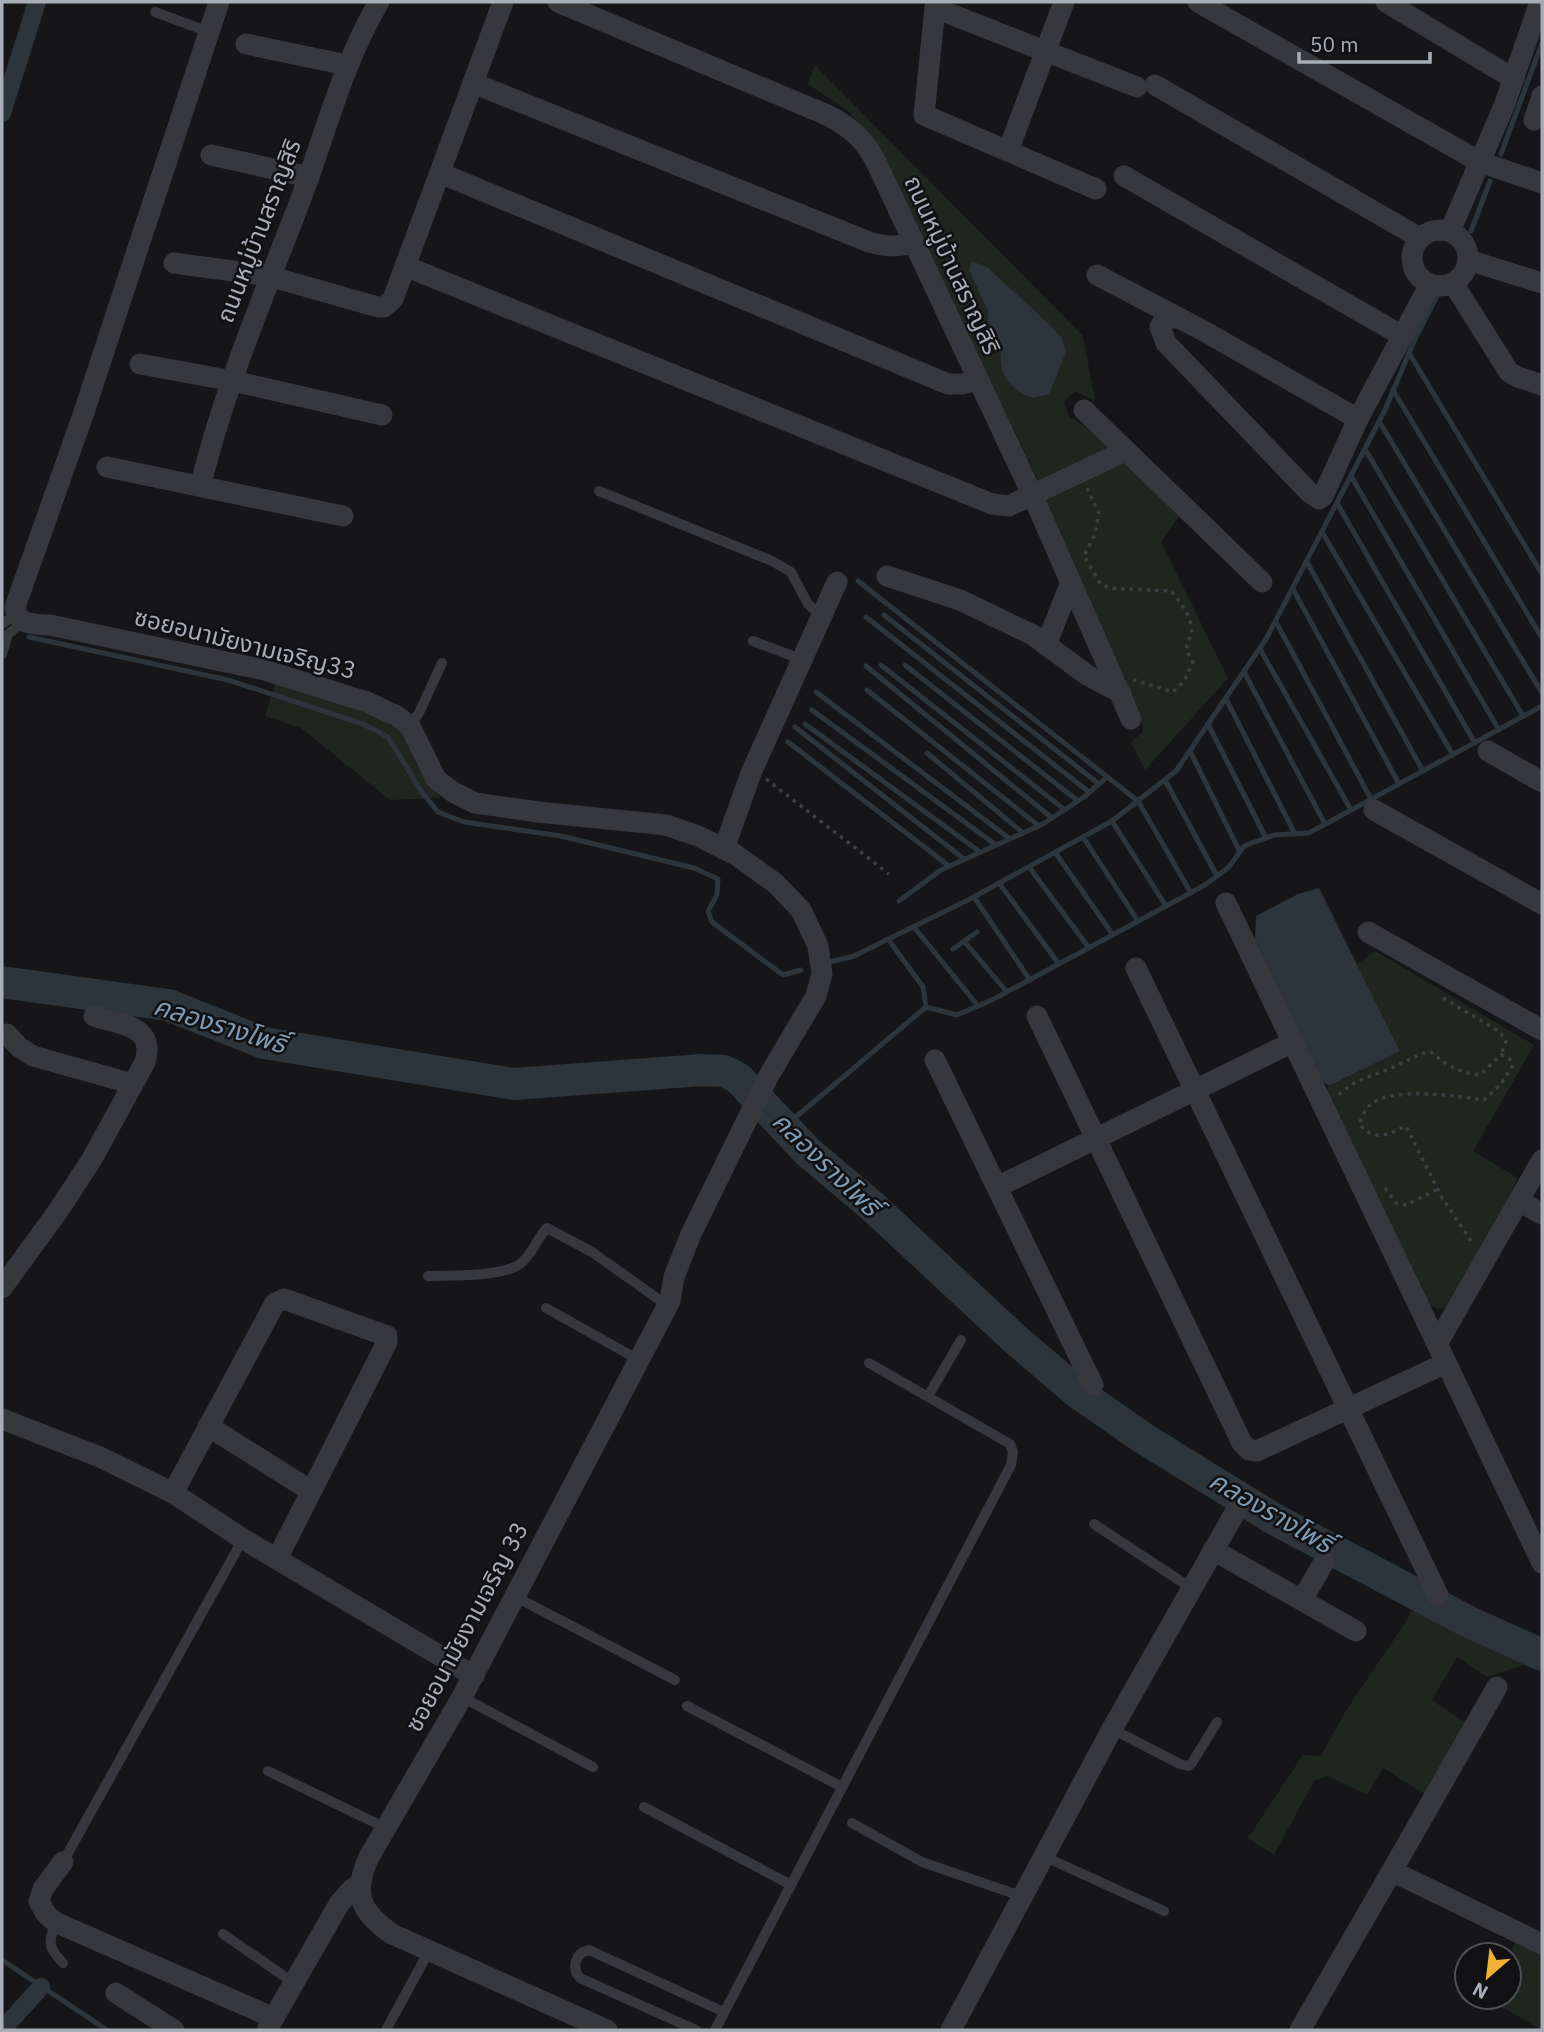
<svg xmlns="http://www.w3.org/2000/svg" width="1544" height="2032" font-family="'IBM Plex Sans','Noto Sans Thai',sans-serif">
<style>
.green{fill:#1e261f}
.water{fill:#2c353c}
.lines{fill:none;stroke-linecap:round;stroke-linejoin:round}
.stream{stroke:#2c353c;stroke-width:5}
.canal{stroke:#2c353c;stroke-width:18}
.river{stroke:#2c353c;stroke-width:32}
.path{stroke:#3d3f44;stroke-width:3.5;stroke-dasharray:3.5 5;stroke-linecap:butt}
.lane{stroke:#37383d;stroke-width:10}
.street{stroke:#37383d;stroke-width:21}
.labels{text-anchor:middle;stroke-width:5;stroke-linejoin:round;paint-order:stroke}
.street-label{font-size:24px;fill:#a8adb8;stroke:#111113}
.water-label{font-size:26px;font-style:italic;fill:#7f9bb3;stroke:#111113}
</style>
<rect width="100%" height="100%" fill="#161618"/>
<!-- green -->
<g class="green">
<polygon points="815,65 1083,336 1095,401 1075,391 1064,402 1069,416 1097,435 1180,515 1161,542 1228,678 1145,770 1131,742 1143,732 1142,723 1048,516 1039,482 873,140 847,110 808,84"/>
<polygon points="276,682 368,711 404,731 415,762 440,798 390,800 301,728 265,716"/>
<polygon points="1375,951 1534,1045 1473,1151 1518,1178 1454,1303 1440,1310 1424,1302 1325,1091 1329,1086 1400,1051 1357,964"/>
<polygon points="1318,1548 1443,1616 1542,1662 1542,1671 1530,1663 1487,1677 1457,1657 1432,1700 1465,1723 1427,1795 1383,1768 1367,1795 1328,1776 1314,1781 1274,1855 1248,1838 1303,1755 1321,1756 1345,1712 1405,1623 1412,1609 1342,1573"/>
<polygon points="1517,1940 1542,1952 1542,2030 1485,1997 1509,1997 1509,1955"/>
</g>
<!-- water -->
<g class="water">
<path d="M972,261L988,268L1049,324L1062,338L1066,352L1049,394L1033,398C1017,392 1002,381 1001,362C1000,353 1003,352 999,341L988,346V311L969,270Z"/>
<polygon points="1319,888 1400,1051 1329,1086 1322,1081 1255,939 1256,916 1298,894"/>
</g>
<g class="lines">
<!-- stream -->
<g class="stream">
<polyline points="1501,154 1542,43"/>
<polyline points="1471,231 1490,181"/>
<polyline points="1409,353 1542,574"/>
<polyline points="1393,390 1542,638"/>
<polyline points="1379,421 1542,693"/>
<polyline points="1365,449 1523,716"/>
<polyline points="1351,476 1499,730"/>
<polyline points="1337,503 1475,743"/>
<polyline points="1322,532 1453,755"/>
<polyline points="1307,562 1423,771"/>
<polyline points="858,581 1138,801 1191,893"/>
<polyline points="1293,589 1399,784"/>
<polyline points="884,615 1099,784"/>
<polyline points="866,617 1089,792"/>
<polyline points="1276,622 1371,799"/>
<polyline points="29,637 228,680 363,724 388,737 421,791 438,812 464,822 561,836 694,868 718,879 717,895 708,911 712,922 783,975 801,970"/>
<polyline points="1260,649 1351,810"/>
<polyline points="881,665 1065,810"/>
<polyline points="905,665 1078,801"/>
<polyline points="866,666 1052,818"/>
<polyline points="1244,672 1325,824"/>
<polyline points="867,690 1039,826"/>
<polyline points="816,692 1010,839"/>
<polyline points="1226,699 1295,834"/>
<polyline points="812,710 996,845"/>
<polyline points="805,724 980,852"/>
<polyline points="1208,724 1266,838"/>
<polyline points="795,727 964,859"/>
<polyline points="788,742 949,866"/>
<polyline points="1190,751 1240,852"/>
<polyline points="927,753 1023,833"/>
<polyline points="1165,780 1217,876"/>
<polyline points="1112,821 1166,906"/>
<polyline points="1083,837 1138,921"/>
<polyline points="1055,852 1113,935"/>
<polyline points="1029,867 1089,948"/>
<polyline points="999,883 1059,964"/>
<polyline points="974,897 1030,980"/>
<polyline points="899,901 941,870 1043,824 1084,797 1107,777"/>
<polyline points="914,927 978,1006"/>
<polyline points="888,939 923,987 926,1007"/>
<polyline points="964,941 1007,992"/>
<polyline points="953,949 977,932"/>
<polyline points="830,962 854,956 970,899 1112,821 1176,771 1266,639 1385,410 1415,339 1439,292"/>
<polyline points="784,1127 926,1007 957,1015 992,1000 1205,885 1229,867 1244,846 1274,835 1309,833 1542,706"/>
<polyline points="2,1960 107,2030"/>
</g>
<!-- canal -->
<g class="canal">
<polyline points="2,113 37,2"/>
<polyline points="2,2030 41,1987"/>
</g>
<!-- river -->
<polyline class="river" points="2,982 168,1005 264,1043 514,1084 702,1070 724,1071 738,1078 808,1152 872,1206 1015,1339 1077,1392 1143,1438 1274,1519 1469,1622 1542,1655"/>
<!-- path -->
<g class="path">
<path d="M1087,488L1099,513L1095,534L1084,556L1100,583L1109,588L1171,591C1179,600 1189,613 1191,626C1195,643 1178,638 1193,662L1184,681L1173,692L1131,679"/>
<polyline points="766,779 889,874"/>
<polyline points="1443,998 1500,1032 1506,1041 1501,1055"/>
<path d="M1339,1095C1352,1080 1376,1075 1394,1067C1407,1061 1417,1055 1430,1051C1446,1065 1459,1073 1480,1075L1501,1055L1509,1058L1513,1065L1501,1084L1484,1100C1457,1096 1391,1086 1370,1105C1365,1109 1362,1118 1359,1124C1376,1142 1386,1135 1406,1126L1441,1196L1473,1244"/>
<polyline points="1385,1188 1396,1203 1406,1205 1438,1189"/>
</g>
<!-- lane -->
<g class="lane">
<polyline points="155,12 209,32"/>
<polyline points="599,491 772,561 791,572 808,604 822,617"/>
<polyline points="2,624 16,614"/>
<polyline points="753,641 803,660"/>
<polyline points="2,654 8,634 24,622"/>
<polyline points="410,726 419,713 442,663"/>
<path d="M428,1276C451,1275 502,1277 520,1264C533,1254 536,1239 547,1228L592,1252L668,1306"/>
<polyline points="546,1308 639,1360"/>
<polyline points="928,1396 961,1340"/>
<polyline points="1094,1524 1191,1588"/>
<polyline points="514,1596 675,1680"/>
<polyline points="462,1697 593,1767"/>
<polyline points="687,1706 842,1787"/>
<polyline points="1112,1729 1180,1764 1188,1766 1192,1763 1217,1722"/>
<polyline points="268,1771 386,1828"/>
<polyline points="644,1807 791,1885"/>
<polyline points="852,1823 922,1862 1024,1897"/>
<polyline points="1045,1857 1164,1911"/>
<polyline points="63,1862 243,1539"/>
<path d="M55,1922C49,1944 47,1946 63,1963"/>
<polyline points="223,1934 294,1983"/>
<polyline points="386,2030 429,1951"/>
<path d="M696,2030L580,1978C571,1968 575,1953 589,1950L724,2012"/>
<polyline points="715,2030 1011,1465 1013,1452 1010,1444 869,1363"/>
</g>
<!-- street -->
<g class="street">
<path d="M219,2L83,415L15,607C17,626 35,624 50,625L264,670L367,702L397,716L410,726L436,779L453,792L475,803L538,812L666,825L698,836L736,855L775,883L801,910L818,946L822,974L816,996L768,1077L691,1234L674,1277L670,1301L462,1697L369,1857C352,1894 360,1912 392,1934L607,2030"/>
<path d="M558,2L827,115C851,127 865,140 877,164L1032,494L1131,719"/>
<polyline points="938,2 935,8 1137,87"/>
<polyline points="1198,2 1480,162 1542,183"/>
<polyline points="1386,2 1514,79"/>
<polyline points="935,8 924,115 1096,189"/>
<polyline points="246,44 347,65"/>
<path d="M473,83L869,242C886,247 897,247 913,243"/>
<polyline points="1155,85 1420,238"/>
<polyline points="1534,120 1542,96"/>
<polyline points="1008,151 1064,2"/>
<polyline points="211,155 309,177"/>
<polyline points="440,173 948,384 963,384 976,379"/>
<polyline points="1124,176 1401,335"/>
<circle cx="1440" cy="258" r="28"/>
<polyline points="1450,231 1504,106 1540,2"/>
<polyline points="1468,260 1542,283"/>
<polyline points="174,263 269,276 378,307 384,307 393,299 503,2"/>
<polyline points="405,266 992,504 1009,506 1125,451"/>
<polyline points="1097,275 1202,330 1358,419"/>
<polyline points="1453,283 1509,372 1518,377 1542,385"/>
<polyline points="1178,318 1165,318 1160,327 1166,343 1309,492 1319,499 1323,496 1358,419 1430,284"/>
<polyline points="140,364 233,381 382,415"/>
<polyline points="1084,410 1262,582"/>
<polyline points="107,467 343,516"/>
<path d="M201,484C224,390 262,300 297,209C324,140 341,66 379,2"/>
<polyline points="887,576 960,600 1033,635 1087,675 1121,693"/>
<polyline points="1046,645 1071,582"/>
<polyline points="1488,751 1542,782"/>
<polyline points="1374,810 1542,904"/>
<polyline points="724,849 751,773 837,582"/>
<polyline points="1226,903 1542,1563"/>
<polyline points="1368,932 1542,1030"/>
<polyline points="1136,968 1438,1595"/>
<polyline points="1037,1016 1242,1443 1249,1450 1257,1451 1446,1363"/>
<polyline points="7,1034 19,1047 33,1056 133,1084"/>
<polyline points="935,1060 1093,1385"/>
<polyline points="997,1187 1293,1042"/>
<polyline points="1519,1201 1542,1214"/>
<path d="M2,1288L58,1211L92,1159L145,1062C156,1025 121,1025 94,1016"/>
<polyline points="1437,1344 1542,1160"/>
<polyline points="2,1419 100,1457 173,1493 243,1539 474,1676"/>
<polyline points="208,1426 311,1491"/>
<polyline points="173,1493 275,1303 284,1299 387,1336 387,1342 277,1559"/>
<polyline points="1213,1550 1356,1631"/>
<polyline points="1302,1600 1324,1562"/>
<polyline points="63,1862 43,1889 39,1901 46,1914 55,1922 274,2018"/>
<polyline points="1389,1876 1497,1687"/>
<polyline points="116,1993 174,2030"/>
<polyline points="268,2028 339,1904 352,1889 359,1885"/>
<polyline points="951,2030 1112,1729 1237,1509"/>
<polyline points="1300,2030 1389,1876 1398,1874 1542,1944"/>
</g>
</g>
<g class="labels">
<!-- street labels -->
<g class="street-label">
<text transform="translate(259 231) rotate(-69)" y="8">ถนนหมู่บ้านสราญสิริ</text>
<text transform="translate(952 265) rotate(65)" y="8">ถนนหมู่บ้านสราญสิริ</text>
<text transform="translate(245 644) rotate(14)" y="8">ซอยอนามัยงามเจริญ33</text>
<text transform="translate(467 1627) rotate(-62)" y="8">ซอยอนามัยงามเจริญ 33</text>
</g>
<!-- water labels -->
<g class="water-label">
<text transform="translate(220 1025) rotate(17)" y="9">คลองรางโพธิ์</text>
<text transform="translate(826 1164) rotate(44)" y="9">คลองรางโพธิ์</text>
<text transform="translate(1271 1512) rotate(30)" y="9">คลองรางโพธิ์</text>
</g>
</g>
<!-- border -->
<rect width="1544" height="2032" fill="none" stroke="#a8adb8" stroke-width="7"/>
<!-- north arrow -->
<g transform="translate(1488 1976) rotate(208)"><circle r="33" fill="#111113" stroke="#4d4f55" stroke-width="2"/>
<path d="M0-5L12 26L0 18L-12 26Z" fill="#f2b134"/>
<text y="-10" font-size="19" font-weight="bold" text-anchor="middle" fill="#a8adb8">N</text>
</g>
<!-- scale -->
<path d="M1299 52v10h131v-10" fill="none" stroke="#a8adb8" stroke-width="3.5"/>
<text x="1310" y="52" font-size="21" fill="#a8adb8" stroke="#111113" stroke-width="5" paint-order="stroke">50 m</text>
</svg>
